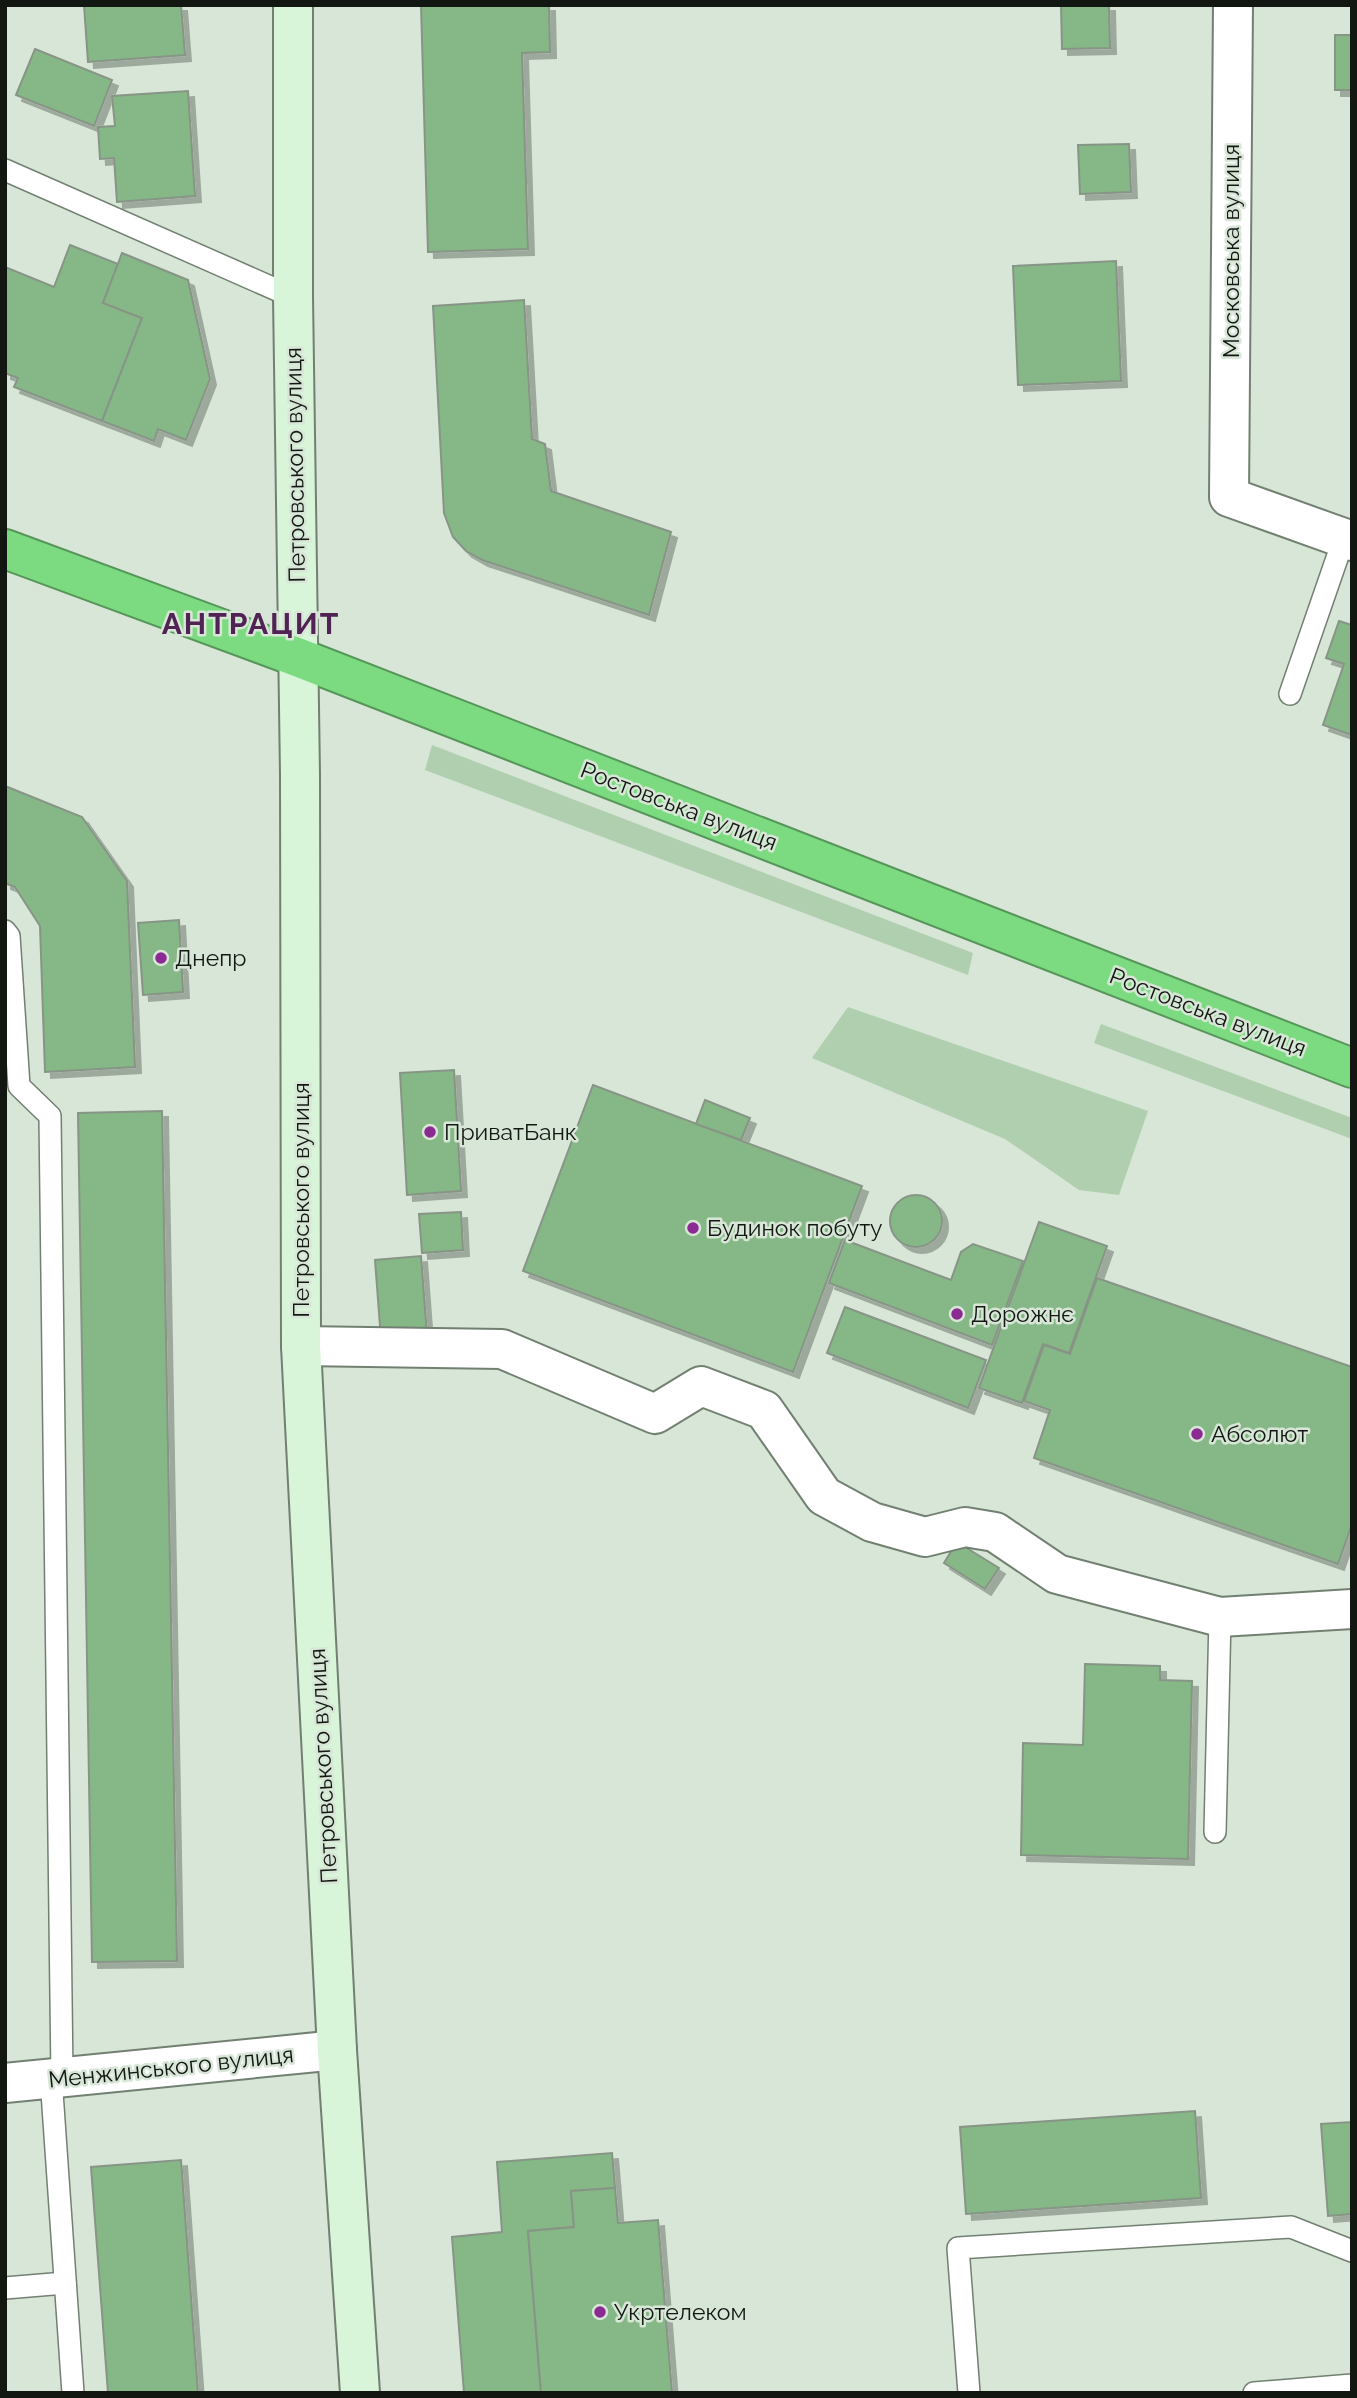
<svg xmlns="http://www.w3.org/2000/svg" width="1357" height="2398" font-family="Raleway,sans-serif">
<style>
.green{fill:#b0cfaf}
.building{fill:#86b786;stroke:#879587;stroke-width:2;filter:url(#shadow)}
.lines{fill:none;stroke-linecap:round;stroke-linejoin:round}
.lane-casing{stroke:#728072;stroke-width:24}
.street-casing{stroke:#728072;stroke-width:42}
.secondary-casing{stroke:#728072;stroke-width:42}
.highway-casing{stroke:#57965a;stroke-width:42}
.lane{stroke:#fff;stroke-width:21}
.street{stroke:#fff;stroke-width:38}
.secondary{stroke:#d8f4d9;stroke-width:38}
.highway{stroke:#7cdb80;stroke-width:38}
.poi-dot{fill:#8b2a92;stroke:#d7e6d6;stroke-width:2.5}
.labels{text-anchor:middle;stroke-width:5;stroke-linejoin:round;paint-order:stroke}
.street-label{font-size:23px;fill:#121712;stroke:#d7e6d6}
.poi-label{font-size:23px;fill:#121712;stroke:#d7e6d6;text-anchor:start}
.district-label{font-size:30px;font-weight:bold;letter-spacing:2px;fill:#512254;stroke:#d7e6d6}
</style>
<defs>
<filter id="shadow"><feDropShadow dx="6" dy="6" stdDeviation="0" flood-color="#0004"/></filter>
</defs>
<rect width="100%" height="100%" fill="#d7e6d6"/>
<!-- green -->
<g class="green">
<polygon points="432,745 973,953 968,975 425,770"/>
<polygon points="848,1007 1148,1111 1119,1195 1079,1190 1005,1139 812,1058"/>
<polygon points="1101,1024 1352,1118 1352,1139 1094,1043"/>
</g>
<!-- building -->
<g class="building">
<polygon points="84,5 181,5 185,55 88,62"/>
<polygon points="421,5 549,5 550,52 522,53 528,249 428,252"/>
<polygon points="1061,5 1109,5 1110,48 1062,49"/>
<rect x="1335" y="35" width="17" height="55"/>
<polygon points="35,49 112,80 94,126 16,95"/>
<polygon points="188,91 195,196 117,202 114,158 100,159 98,127 115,126 112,96"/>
<polygon points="1129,144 1131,192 1080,194 1078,145"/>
<polygon points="70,245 118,264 103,303 142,318 102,421 14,387 18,378 5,373 5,267 54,287"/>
<polygon points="122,253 188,280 210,379 186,440 158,429 154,441 102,421 142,318 103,303"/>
<polygon points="1116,261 1121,381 1018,385 1013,266"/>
<polygon points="524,300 532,439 545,444 551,491 671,532 649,615 482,560 466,551 453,537 444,513 433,306"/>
<polygon points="1339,621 1352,625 1352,735 1323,725 1344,664 1326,658"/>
<polygon points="5,786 82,817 127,881 135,1067 45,1072 40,926 15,887 5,883"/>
<polygon points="179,920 183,992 143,995 138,923"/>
<polygon points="454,1070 461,1191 407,1195 400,1073"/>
<polygon points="593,1085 862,1186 793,1372 523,1271"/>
<polygon points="705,1100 750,1118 741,1140 696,1124"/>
<polygon points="162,1111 177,1961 92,1962 78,1113"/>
<circle cx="916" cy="1221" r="26"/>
<polygon points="461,1212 463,1250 422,1253 419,1214"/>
<polygon points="1039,1222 1107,1246 1069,1353 1043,1344 1022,1403 979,1388"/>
<polygon points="845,1240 951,1280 961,1252 973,1244 1023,1261 992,1345 829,1283"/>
<polygon points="421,1256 427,1335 381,1339 375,1260"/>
<polygon points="1097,1278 1352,1367 1352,1524 1338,1564 1034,1458 1050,1410 1024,1401 1044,1345 1070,1354"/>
<polygon points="845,1307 986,1360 968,1408 827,1353"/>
<polygon points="957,1542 999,1568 985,1589 944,1563"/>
<polygon points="1085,1664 1160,1666 1160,1680 1192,1681 1188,1859 1021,1855 1023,1743 1083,1745"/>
<polygon points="1195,2111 1201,2198 966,2214 960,2127"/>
<polygon points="1352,2122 1352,2214 1328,2216 1321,2124"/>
<polygon points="612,2153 615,2188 571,2191 574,2227 528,2231 541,2393 464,2393 452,2237 502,2232 497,2162"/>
<polygon points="181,2160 198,2393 108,2393 91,2167"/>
<polygon points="615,2188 618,2223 658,2220 672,2393 541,2393 528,2231 574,2227 571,2191"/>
</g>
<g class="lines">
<defs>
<g id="lane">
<polyline points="5,170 293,297"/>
<polyline points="1290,694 1344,538"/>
<polyline points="5,931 9,936 19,1086 50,1116 62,2077"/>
<polyline points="1215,1832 1220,1617"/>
<polyline points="51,2078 73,2393"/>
<polyline points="5,2288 65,2283"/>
<polyline points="969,2393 958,2248 1291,2227 1352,2251"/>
<polyline points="1254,2393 1352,2385"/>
</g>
<g id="street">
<polyline points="1233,5 1229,497 1352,541"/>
<polyline points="301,1346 502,1349 655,1414 701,1386 764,1410 824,1496 872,1522 925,1537 965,1527 995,1532 1057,1574 1220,1617 1352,1609"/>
<polyline points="5,2083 337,2050"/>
</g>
<polyline id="secondary" points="293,5 293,297 300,775 301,1346 337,2050 360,2393"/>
<polyline id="highway" points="5,549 297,657 1352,1068"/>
</defs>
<!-- lane casing -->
<use href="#lane" class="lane-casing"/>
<!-- street casing -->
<use href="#street" class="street-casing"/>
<!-- secondary casing -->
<use href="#secondary" class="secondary-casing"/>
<!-- highway casing -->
<use href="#highway" class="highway-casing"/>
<!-- lane -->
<use href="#lane" class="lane"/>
<!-- street -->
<use href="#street" class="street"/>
<!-- secondary -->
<use href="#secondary" class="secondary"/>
<!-- highway -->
<use href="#highway" class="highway"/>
</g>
<!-- markers -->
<g class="poi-dot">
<circle cx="161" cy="958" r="7"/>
<circle cx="430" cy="1132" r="7"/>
<circle cx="693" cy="1228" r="7"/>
<circle cx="957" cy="1314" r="7"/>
<circle cx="1197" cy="1434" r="7"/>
<circle cx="600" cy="2312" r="7"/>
</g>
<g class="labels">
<!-- street labels -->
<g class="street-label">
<text transform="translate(1231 251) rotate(-90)" y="8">Московська вулиця</text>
<text transform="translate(295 465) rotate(-91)" y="8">Петровського вулиця</text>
<text transform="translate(679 806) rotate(21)" y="8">Ростовська вулиця</text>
<text transform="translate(1208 1012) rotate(21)" y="8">Ростовська вулиця</text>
<text transform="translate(301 1200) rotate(-90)" y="8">Петровського вулиця</text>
<text transform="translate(323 1766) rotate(-93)" y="8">Петровського вулиця</text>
<text transform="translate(171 2067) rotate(-6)" y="8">Менжинського вулиця</text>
</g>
<!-- poi labels -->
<g class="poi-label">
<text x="175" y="966">Днепр</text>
<text x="444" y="1140">ПриватБанк</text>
<text x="707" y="1236">Будинок побуту</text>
<text x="971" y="1322">Дорожнє</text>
<text x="1211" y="1442">Абсолют</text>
<text x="614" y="2320">Укртелеком</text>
</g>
<!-- district labels -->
<g class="district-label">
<text x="251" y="634">АНТРАЦИТ</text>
</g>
</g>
<!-- border -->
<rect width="1357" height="2398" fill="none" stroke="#121712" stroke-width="14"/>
</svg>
